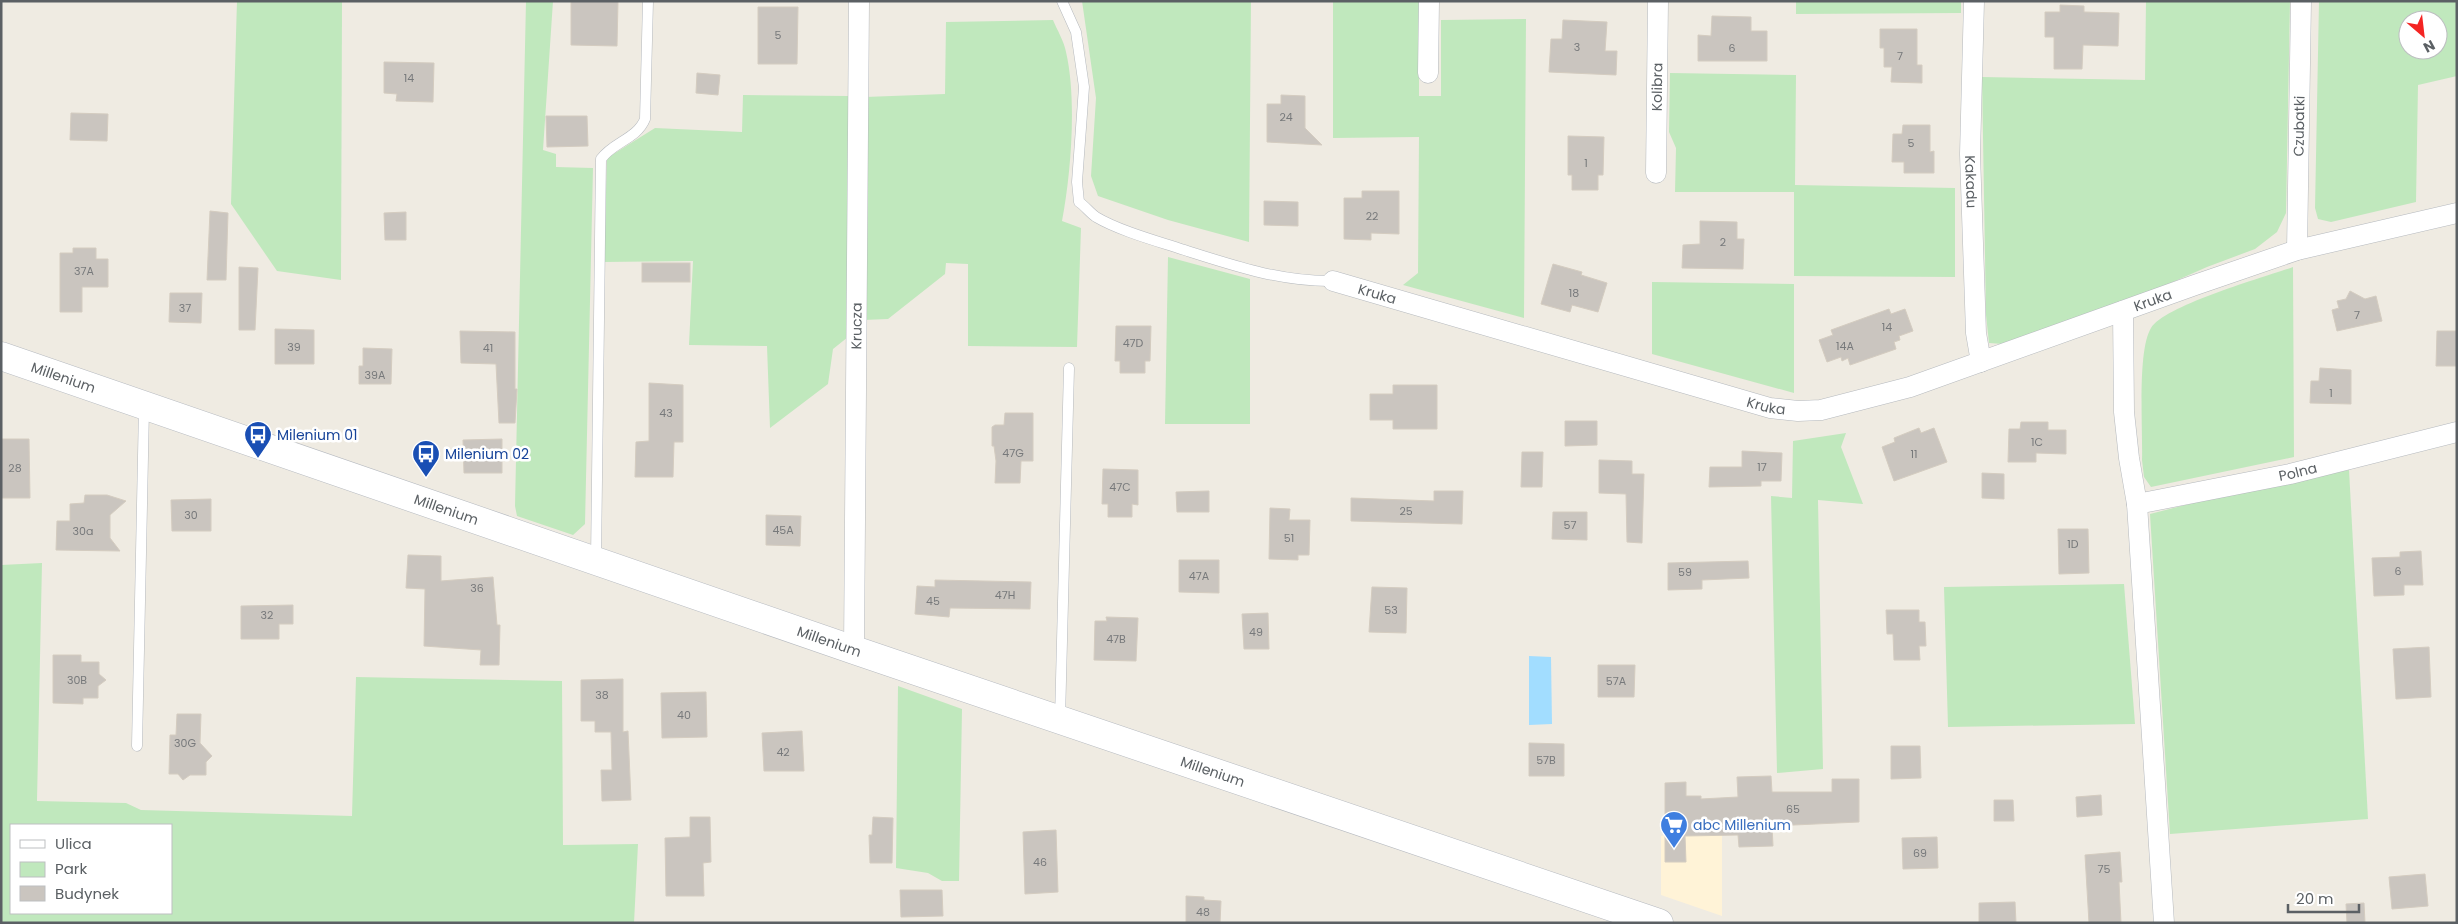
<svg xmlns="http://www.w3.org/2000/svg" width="2458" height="924" font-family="Poppins,sans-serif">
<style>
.commercial{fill:#fff3d7}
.green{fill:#c0e8bd;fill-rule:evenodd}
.water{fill:#a2ddff}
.building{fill:#cac5bf;stroke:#d4ccc0}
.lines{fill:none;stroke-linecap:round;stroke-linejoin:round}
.lane-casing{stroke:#b5b9be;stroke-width:11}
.street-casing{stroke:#b5b9be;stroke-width:21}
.secondary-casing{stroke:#b6bac0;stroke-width:29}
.lane{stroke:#fff;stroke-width:10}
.street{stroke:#fff;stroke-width:20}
.secondary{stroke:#fff;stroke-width:28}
.labels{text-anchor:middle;stroke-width:5;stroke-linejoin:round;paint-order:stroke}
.number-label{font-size:11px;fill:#77797b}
.street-label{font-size:14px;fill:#5b6064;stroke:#fff}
.transit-label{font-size:14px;fill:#164399;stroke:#fff;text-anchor:start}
.shop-label{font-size:14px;fill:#366cbe;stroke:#fff;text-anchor:start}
</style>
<rect width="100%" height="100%" fill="#efebe2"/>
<!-- commercial -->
<polygon class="commercial" points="1685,833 1722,835 1722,916 1661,895 1661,836 1665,835 1665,862 1686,862"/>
<!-- green -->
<g class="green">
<polygon points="237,1 342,1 341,280 277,271 231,204"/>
<polygon points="526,1 553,1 543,150 556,154 556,167 593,168 585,524 573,535 517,516 515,506"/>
<polygon points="1082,1 1251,1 1249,242 1168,220 1098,196 1091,176 1096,98"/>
<polygon points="1333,1 1419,1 1419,96 1441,96 1441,20 1526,19 1524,318 1403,285 1418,273 1419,137 1333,138"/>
<polygon points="1796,1 1961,1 1961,13 1796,14"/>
<polygon points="2146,1 2290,1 2286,213 2277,232 2255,249 2207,267 2132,300 2003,344 1989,343 1986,315 1982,77 2145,80"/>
<path d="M2319,1H2457V76L2418,85L2416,202L2331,222L2318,219L2315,208ZM2408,20H2438V50H2408Z"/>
<path d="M1053,20C1057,30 1064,41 1066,52C1077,99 1071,174 1062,221L1081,228L1077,347L968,346V264L946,263L945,274L888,319L863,320L865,97L945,94L946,22Z"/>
<polygon points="1670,73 1796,75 1795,185 1955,188 1955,277 1794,276 1794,192 1675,192 1676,148 1669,132"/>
<polygon points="743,95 848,96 848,337 833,349 828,384 770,428 767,346 689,345 693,261 604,262 607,158 655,128 742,132"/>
<polygon points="1168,257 1250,279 1250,424 1165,424"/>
<path d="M2293,267L2294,457L2151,487L2144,477L2142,460C2143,429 2137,351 2151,328C2165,305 2265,277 2293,267Z"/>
<polygon points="1652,282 1794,284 1794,393 1652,354"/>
<polygon points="1846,433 1841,447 1863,504 1818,500 1823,769 1777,773 1771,496 1792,498 1793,441"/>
<polygon points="2349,470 2368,819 2170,834 2150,514 2236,492"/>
<path d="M42,563L37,801L126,803L141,810L352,816L356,677L562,681L563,845L638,844L634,923H1V565ZM11,825H171V913H11Z"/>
<polygon points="2124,584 2135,724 1948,727 1944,587"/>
<polygon points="898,686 962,709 959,881 942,881 928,873 896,868"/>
</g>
<!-- water -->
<polygon class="water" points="1529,656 1551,657 1552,724 1529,725"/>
<!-- building -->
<g class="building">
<polygon points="571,1 618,1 617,46 571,45"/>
<polygon points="2060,5 2084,6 2084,12 2119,13 2118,46 2083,45 2082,69 2054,69 2054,37 2045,37 2045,12 2060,12"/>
<polygon points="758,7 798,7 797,64 758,64"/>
<polygon points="1712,16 1751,17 1751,31 1767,31 1767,61 1698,61 1698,35 1711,36"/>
<polygon points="1563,20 1607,22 1605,51 1617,51 1616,75 1549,72 1551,39 1562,39"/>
<polygon points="1880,29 1917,29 1917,65 1922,65 1922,83 1891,82 1892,67 1884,67 1884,48 1880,48"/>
<polygon points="384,62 434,63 433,102 396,101 397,94 384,93"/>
<polygon points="697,73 720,75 718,95 696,93"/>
<polygon points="1281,95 1305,96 1305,128 1322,145 1267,142 1267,104 1281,104"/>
<polygon points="71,113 108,114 107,141 70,140"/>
<polygon points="546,116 587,116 588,146 547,147"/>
<polygon points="1903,125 1930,125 1930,152 1934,151 1934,173 1904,173 1904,162 1892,162 1893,134 1902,134"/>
<polygon points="1568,136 1604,137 1603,175 1598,175 1598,190 1572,190 1572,175 1568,175"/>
<polygon points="1362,191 1399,191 1399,234 1371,233 1371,240 1344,239 1344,198 1362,198"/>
<polygon points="1264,201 1298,202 1298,226 1264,225"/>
<polygon points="210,211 228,213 226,280 207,280"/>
<polygon points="406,212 406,240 385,240 384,213"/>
<polygon points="1700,221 1737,222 1737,239 1744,239 1743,269 1682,268 1683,245 1700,244"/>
<polygon points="73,248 96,248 96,259 108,259 108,287 82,287 82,312 60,312 60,253 73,253"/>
<rect x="642" y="263" width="48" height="19"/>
<polygon points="1553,264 1582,272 1581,275 1607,283 1598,312 1572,305 1570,312 1541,304"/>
<polygon points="239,267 258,268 255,330 239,330"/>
<polygon points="2350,291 2365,299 2376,296 2382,321 2337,331 2332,310 2339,308 2337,301 2346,299"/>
<polygon points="170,293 202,293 201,323 169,322"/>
<polygon points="1889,309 1891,314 1905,309 1913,331 1899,336 1900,340 1894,342 1896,349 1850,365 1848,358 1842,361 1841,357 1827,362 1819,340 1833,335 1831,330"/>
<polygon points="1116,326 1151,326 1150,361 1145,361 1145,373 1120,373 1120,361 1115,361"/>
<polygon points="275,329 314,330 314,364 275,364"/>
<polygon points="460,331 515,332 515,389 517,389 515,423 499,423 496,364 461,363"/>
<polygon points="2437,331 2457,331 2457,366 2436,366"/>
<polygon points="363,348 392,349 391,384 359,384 359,366 363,366"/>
<polygon points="2320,368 2351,370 2351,404 2310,403 2311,381 2319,381"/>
<polygon points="649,383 683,385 683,442 674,442 673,477 635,477 636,442 649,441"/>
<polygon points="1393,385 1437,385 1437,429 1393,429 1393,420 1370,420 1370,394 1393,394"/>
<polygon points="1005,413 1033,413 1033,461 1021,461 1020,483 995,483 996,461 994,446 992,446 992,427 995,425 1004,425"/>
<polygon points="1565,421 1597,421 1597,445 1565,446"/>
<polygon points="2021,422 2048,422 2048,430 2066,430 2066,454 2036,453 2036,462 2008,462 2009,429 2020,429"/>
<polygon points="1919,428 1921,433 1934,428 1947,462 1894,481 1882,447 1895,442 1894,438"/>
<polygon points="1,439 29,439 30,498 1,498"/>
<polygon points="502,439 502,473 464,473 463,440"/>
<polygon points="1742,451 1782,453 1781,481 1761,481 1761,486 1709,487 1710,467 1742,467"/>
<polygon points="1522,452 1543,452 1542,487 1521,487"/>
<polygon points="1599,460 1632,461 1632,474 1644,474 1642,543 1627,542 1626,494 1599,493"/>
<polygon points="1103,469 1138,470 1138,505 1132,504 1132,517 1108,517 1108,504 1102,504"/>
<polygon points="1982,473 2004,474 2004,499 1982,498"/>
<polygon points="1209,491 1209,512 1177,512 1176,492"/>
<polygon points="1434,491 1463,491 1462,524 1351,521 1351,498 1434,501"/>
<polygon points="85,495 107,495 126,501 110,515 110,538 120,551 56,550 57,521 70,521 70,504 84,503"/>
<polygon points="211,499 211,531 172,531 171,500"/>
<polygon points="1270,508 1290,509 1289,520 1310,520 1309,555 1298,555 1298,560 1269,559"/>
<polygon points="1553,512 1587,512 1587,540 1552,539"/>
<polygon points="766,515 801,516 800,546 766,545"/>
<polygon points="2058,529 2088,529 2089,573 2059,574"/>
<polygon points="2421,551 2423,585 2404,585 2404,595 2374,596 2372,558 2400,557 2400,552"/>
<polygon points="408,555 441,556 441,581 493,577 497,625 500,625 499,665 480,665 481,650 424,646 425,589 406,588"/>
<polygon points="1179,560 1219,560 1219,593 1179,592"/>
<polygon points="1748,561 1749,578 1702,580 1702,589 1668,590 1668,563"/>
<polygon points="935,580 1031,582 1030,609 950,608 949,617 915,614 917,586 935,587"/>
<polygon points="1372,587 1407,588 1406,633 1369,632"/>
<polygon points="293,605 293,624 279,624 279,639 241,639 241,606"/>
<polygon points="1886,610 1919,610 1919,622 1925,622 1926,646 1919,646 1920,660 1894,660 1893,634 1887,634"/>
<polygon points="1268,613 1269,649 1244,649 1242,614"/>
<polygon points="1106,617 1138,618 1136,661 1094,660 1095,621 1107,621"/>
<polygon points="2429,647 2431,697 2396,699 2393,649"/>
<polygon points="53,655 81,655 81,662 99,662 99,674 106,680 98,686 98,698 83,698 83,704 53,703"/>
<polygon points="1598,665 1635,665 1634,697 1598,697"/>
<polygon points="623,679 623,732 628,731 631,800 602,801 601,770 612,770 611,732 595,732 595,721 581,721 581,680"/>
<polygon points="706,692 707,737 662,738 661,693"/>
<polygon points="177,714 201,714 200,743 212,756 206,762 206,775 190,775 183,780 178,774 169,774 170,735 176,735"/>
<polygon points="802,731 804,771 764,771 762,733"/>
<polygon points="1529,743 1564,744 1564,776 1529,776"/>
<polygon points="1891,746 1920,746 1921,778 1891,779"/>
<polygon points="1771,776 1772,792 1832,792 1832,779 1859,779 1859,822 1772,826 1773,846 1739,847 1738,835 1685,836 1686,862 1665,862 1665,783 1686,782 1686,796 1701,796 1701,799 1738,797 1737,777"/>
<polygon points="2101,795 2102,815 2077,817 2076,797"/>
<polygon points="1994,800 2013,800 2014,821 1994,821"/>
<polygon points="690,817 710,817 711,862 703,863 704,896 666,896 665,838 690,837"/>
<polygon points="873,817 893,818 892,863 870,863 869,835 872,835"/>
<polygon points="1056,830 1058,892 1025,894 1023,832"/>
<polygon points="1937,837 1938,868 1903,869 1902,838"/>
<polygon points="2120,852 2122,882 2119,882 2121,923 2089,923 2085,855"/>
<polygon points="2425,874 2428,906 2392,909 2389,877"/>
<polygon points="900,890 942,890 943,916 901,917"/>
<polygon points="1186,896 1204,897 1204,900 1221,901 1220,923 1186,923"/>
<polygon points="2015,902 2016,923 1979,923 1979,903"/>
<polygon points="2364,903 2365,923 2347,923 2346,904"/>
</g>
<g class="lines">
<defs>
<g id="lane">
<path d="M1062,1L1076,32L1084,87L1077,182L1079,202C1085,206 1090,213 1096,217C1118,230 1153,240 1178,248C1229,264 1279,282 1333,281"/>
<path d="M596,559L601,159C613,142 637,139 645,119L648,1"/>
<polyline points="1060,719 1069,368"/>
<polyline points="137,746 144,408"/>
</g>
<g id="street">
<path id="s1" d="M1974,1L1970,154L1976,333L1981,362"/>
<polyline points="1428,73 1429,1"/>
<path id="s2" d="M1656,173L1658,1"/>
<path id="s3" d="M2297,250L2301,1"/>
<path id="s4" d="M1333,281L1770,408L1798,411L1821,410L1910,387L2195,285L2297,250L2457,213"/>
<polyline points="2123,311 2124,412 2129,458 2137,504 2164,923"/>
<path id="s5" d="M2137,504L2290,474L2457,432"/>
<path id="s6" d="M854,650L859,1"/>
</g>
<g id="secondary">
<path id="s7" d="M1,356L854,650L1659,923"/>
</g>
</defs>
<!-- lane casing -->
<use href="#lane" class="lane-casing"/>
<!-- street casing -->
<use href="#street" class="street-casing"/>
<!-- secondary casing -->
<use href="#secondary" class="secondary-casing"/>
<!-- lane -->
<use href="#lane" class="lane"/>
<!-- street -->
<use href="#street" class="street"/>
<!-- secondary -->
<use href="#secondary" class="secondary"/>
</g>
<!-- icons -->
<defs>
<symbol id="bus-pin" viewBox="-11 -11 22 30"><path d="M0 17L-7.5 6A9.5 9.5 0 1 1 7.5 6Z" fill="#1a4fb4" stroke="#fff"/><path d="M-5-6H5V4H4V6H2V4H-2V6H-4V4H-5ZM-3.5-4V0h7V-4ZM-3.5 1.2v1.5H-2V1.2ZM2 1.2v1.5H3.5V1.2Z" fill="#fff"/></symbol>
<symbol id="supermarket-pin" viewBox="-11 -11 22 30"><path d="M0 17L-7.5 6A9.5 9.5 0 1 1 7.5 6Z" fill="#3f7fe0" stroke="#fff"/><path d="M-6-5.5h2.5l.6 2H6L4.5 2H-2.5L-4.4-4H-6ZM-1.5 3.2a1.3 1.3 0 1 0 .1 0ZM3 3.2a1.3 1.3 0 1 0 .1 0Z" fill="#fff"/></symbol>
</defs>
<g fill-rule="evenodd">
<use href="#bus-pin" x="242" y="419" width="32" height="43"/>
<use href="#bus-pin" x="410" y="438" width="32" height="43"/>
<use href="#supermarket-pin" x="1658" y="809" width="32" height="43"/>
</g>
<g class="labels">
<!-- number labels -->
<g class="number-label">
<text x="778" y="39">5</text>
<text x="1577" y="51">3</text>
<text x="1732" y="52">6</text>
<text x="1900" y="60">7</text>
<text x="409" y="82">14</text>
<text x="1286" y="121">24</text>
<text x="1911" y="147">5</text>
<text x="1586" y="167">1</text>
<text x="1372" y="220">22</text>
<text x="1723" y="246">2</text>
<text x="84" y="275">37A</text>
<text x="1574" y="297">18</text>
<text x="185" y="312">37</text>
<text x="2357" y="319">7</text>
<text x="1887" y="331">14</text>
<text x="1133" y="347">47D</text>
<text x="1845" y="350">14A</text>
<text x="294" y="351">39</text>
<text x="488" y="352">41</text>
<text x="375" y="379">39A</text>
<text x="2331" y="397">1</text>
<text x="666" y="417">43</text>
<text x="2037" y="446">1C</text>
<text x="1013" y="457">47G</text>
<text x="1914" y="458">11</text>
<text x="1762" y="471">17</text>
<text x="15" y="472">28</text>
<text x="1120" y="491">47C</text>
<text x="1406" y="515">25</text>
<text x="191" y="519">30</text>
<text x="1570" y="529">57</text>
<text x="783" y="534">45A</text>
<text x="83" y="535">30a</text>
<text x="1289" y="542">51</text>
<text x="2073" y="548">1D</text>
<text x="2398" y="575">6</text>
<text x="1685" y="576">59</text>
<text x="1199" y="580">47A</text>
<text x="477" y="592">36</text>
<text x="1005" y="599">47H</text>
<text x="933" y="605">45</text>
<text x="1391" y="614">53</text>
<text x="267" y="619">32</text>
<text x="1256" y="636">49</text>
<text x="1116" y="643">47B</text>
<text x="77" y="684">30B</text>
<text x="1616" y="685">57A</text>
<text x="602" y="699">38</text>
<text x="684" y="719">40</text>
<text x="185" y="747">30G</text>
<text x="783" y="756">42</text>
<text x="1546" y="764">57B</text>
<text x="1793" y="813">65</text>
<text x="1920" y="857">69</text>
<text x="1040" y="866">46</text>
<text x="2104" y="873">75</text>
<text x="1203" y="916">48</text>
</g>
<!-- street labels -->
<g class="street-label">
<text dy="5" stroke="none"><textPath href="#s2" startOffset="86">Kolibra</textPath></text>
<text dy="5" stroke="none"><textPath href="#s3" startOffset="124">Czubatki</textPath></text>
<text dy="5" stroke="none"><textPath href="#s1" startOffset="181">Kakadu</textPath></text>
<text dy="5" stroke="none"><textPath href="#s4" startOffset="46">Kruka</textPath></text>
<text dy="5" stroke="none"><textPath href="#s4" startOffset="856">Kruka</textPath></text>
<text dy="5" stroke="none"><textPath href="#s6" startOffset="324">Krucza</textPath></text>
<text dy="5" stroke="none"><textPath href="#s7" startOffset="66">Millenium</textPath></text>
<text dy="5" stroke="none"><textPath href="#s4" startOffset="451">Kruka</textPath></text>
<text dy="5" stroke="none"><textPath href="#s5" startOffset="164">Polna</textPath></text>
<text dy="5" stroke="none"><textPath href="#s7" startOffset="471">Millenium</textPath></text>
<text dy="5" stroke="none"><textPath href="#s7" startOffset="876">Millenium</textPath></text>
<text dy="5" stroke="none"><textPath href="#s7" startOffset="1281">Millenium</textPath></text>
</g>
<!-- transit labels -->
<g class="transit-label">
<text x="277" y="440">Milenium 01</text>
<text x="445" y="459">Milenium 02</text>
</g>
<!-- shop labels -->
<g class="shop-label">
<text x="1693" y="830">abc Millenium</text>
</g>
</g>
<!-- border -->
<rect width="2458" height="924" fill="none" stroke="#5b6064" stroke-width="5"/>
<!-- legend -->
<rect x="10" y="824" width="162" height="90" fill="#ffffff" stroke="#bdbfc1"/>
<rect x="20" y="840" width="25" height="8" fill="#ffffff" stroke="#bdbfc1"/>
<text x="55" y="849" font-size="15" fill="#5b6064">Ulica</text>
<rect x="20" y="862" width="25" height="15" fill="#c0e8bd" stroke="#bdbfc1"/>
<text x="55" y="874" font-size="15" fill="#5b6064">Park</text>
<rect x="20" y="886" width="25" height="15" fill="#cac5bf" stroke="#bdbfc1"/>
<text x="55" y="899" font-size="15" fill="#5b6064">Budynek</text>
<!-- north arrow -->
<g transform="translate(2423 35) rotate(152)"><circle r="24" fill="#ffffff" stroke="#bdbfc1"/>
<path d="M0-4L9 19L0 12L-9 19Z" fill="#f42523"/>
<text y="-8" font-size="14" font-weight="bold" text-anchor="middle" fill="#5b6064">N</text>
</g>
<!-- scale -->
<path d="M2288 904v8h71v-8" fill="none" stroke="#5b6064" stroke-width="2.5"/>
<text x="2296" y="904" font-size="15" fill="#5b6064" stroke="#ffffff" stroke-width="4" paint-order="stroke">20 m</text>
</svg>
